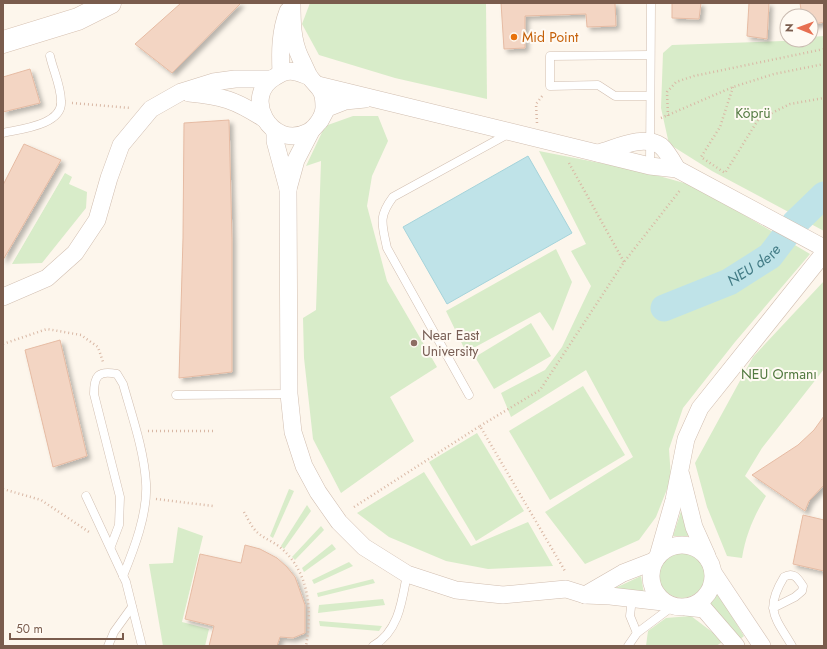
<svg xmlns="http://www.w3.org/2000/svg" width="827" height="649" font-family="Jost,sans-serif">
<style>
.green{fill:#d8ecc9}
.water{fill:#bfe3e8;stroke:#a5d3da}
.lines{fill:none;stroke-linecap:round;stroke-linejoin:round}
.river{stroke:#bfe3e8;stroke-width:27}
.building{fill:#f3d5c3;stroke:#e6bba3;filter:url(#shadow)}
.service-casing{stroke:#d1beb0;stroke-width:9}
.minor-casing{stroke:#d1beb0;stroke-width:18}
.secondary-casing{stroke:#d6c0b0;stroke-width:23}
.path{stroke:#d9b8a5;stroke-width:2.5;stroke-dasharray:1 3;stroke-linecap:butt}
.service{stroke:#fff;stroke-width:8}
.minor{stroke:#fff;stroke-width:17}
.secondary{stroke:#fff;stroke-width:22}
.food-dot{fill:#e8710a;stroke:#fffaf3;stroke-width:1.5}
.education-dot{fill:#8d6e63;stroke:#fffaf3;stroke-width:1.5}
.labels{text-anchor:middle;stroke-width:4;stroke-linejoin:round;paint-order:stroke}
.food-label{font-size:14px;fill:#c56008;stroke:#fffaf3;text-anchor:start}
.park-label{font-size:14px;fill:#537a41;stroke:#fffaf3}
.education-label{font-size:14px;fill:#785e54;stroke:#fffaf3;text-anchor:start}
.water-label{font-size:15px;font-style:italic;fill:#437c86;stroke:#fffaf3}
</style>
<defs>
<filter id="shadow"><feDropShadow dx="3.5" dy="3.5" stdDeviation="2" flood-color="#0004"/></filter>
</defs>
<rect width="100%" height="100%" fill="#fdf6ec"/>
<!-- green -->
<g class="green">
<polygon points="310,3 486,3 487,99 395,78 319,55 302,24"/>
<polygon points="824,36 824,231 712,171 669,144 661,108 663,53 672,45 811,40 811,37"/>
<polygon points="353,116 378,116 388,141 372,176 367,206 387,281 437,367 390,397 414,441 341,493 313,439 304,358 303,318 316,310 321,161 306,166 325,126"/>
<polygon points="539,151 641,171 695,186 810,254 735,342 683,408 669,449 671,479 656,517 639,540 585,564 545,512 633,457 586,370 511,417 501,393 545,370 562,347 591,286 571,251 586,244"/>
<polygon points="65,173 72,177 69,184 87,192 86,208 42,263 12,264"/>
<polygon points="556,249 572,282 553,331 540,312 466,352 446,311"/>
<path d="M824,281V369L762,448L745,476L766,496C754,516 746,534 742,558L727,556L707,507L695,463L753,357Z"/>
<polygon points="531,323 551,356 494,389 475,357"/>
<polygon points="583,386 625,455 550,500 509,431"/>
<polygon points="477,433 524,511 476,541 429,462"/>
<polygon points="424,472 471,546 528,522 553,566 488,569 446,561 389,537 357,513"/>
<polygon points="289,489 294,491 273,538 270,536"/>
<polygon points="307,505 311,511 284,549 281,546"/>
<polygon points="682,508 691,536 673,536"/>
<polygon points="321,526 324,530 295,560 292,557"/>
<polygon points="178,527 203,536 182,622 209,629 205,646 163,646 149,564 173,563"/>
<polygon points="332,544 336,549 304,572 302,568"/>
<circle cx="682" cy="575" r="23"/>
<polygon points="349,562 353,566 314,584 312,580"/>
<polygon points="641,576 644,594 611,590"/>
<polygon points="373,579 375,583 318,597 317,593"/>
<polygon points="716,590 744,636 738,641 706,605"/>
<polygon points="383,599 385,605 318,613 319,605"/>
<polygon points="691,616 724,641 716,646 646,646 648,631 666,618"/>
<polygon points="319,621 382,626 379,631 320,626"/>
</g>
<!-- water -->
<polygon class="water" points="528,156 572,233 447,304 403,227"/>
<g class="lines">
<!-- river -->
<path class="river" id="s1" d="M664,308L729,282L770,256L795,223L824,195"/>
</g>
<!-- building -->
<g class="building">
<polygon points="181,3 241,3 172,73 135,44"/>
<polygon points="501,3 615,3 616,26 587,27 586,14 525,16 525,48 504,49"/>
<polygon points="672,3 701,3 699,19 672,18"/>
<polygon points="749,3 769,3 767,39 747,36"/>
<polygon points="800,3 824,3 824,22 811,25 811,16 802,16"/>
<polygon points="30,69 40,103 3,112 3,77"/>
<polygon points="229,120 232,239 232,372 179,378 183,238 184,123"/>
<polygon points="24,144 61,160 3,260 3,185"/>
<polygon points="60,340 87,456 53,467 25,350"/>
<polygon points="824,416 824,485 809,501 805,511 752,475 798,445 814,430"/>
<polygon points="803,515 824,520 824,571 793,564"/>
<polygon points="245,545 260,549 277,558 287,567 295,577 305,605 305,633 293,638 280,637 277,646 209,646 214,626 185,619 200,554 241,563"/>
</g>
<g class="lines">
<defs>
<g id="service">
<polyline points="649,96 615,96 598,85 550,86 550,56 650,55"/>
<path d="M3,133C20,129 63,125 61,101C61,86 53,70 50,56"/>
<polyline points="650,166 651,3"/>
<polyline points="176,395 289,394"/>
<path d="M469,395L387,248C382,224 378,217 393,197L508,134"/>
<polyline points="86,496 126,582 142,646"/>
<path d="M111,546L119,525L120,497L94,394C94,376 98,370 117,374L123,384C132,416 144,450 146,483C148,513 134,549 123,576"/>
<polyline points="632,598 630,616 637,633"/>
<path d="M773,608L795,597L802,591L803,586C798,579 794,571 784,577C764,610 775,617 792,646"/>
<polyline points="108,646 114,632 132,607"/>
<path d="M373,646C399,631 402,601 407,574"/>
<polyline points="628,646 637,633 673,606"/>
</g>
<g id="minor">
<path d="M292,3C292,21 292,40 300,57C303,63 306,70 309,76C318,89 324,87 324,107C324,116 316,128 308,132C271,151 241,96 275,77C281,73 289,70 295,72C300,73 305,75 310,77"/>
<path d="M281,73C280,51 280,32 288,11"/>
<polyline points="318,85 650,166 677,169 824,248"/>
<path d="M189,93C222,96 235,100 263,118"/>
<polyline points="320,121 327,108 345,101 365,99"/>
<polyline points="275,132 275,141 288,189 289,394 293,432 304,466 318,492 339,522 364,547 407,574 456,590 503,595 566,589 585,595 610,596 663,602"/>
<path d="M598,153C617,148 643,134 661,146C667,151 673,162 677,169"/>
<polyline points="288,189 296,160 311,131"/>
<polyline points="3,297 47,278 75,253 97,220 109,178 121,145 151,109 181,92 213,82 235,79 271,79"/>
<polyline points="681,475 694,527 707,556"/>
<circle cx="682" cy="576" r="31"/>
<polyline points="658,556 674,500 686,439 700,408 824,253"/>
<polyline points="714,574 762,646"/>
<polyline points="585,595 623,573 654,561"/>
<polyline points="686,607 704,609 736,646"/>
</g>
<polyline id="secondary" points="3,42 78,19 110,3"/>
</defs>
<!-- service casing -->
<use href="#service" class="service-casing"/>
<!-- minor casing -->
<use href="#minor" class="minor-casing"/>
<!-- secondary casing -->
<use href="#secondary" class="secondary-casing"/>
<!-- path -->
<g class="path">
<polyline points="733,87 720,127 701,157 725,173 758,120 790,104 824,98"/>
<polyline points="72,103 131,108"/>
<polyline points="668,116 667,92 676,82 694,76 824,49"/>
<polyline points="661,118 733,87 774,74 824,64"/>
<polyline points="537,123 536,104 543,95"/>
<polyline points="569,163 624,262"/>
<polyline points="3,344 47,329 81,335 98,347 103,362"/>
<polyline points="480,426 540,390 624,262 681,189"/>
<polyline points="148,431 214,431"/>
<polyline points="3,489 41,500 89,532"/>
<polyline points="156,499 213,506"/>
<polyline points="354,507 480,426 565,571"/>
<path d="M244,512C248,519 252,528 258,533C265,539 274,542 281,548C310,573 312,611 306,646"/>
</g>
<!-- service -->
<use href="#service" class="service"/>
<!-- minor -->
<use href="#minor" class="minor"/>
<!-- secondary -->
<use href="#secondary" class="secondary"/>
</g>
<!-- markers -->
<circle class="food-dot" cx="514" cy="37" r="4"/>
<circle class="education-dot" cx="414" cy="343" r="4"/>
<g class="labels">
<!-- food labels -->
<g class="food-label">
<text x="522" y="42">Mid Point</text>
</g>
<!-- park labels -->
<g class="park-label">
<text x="753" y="118">Köprü</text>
<text x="779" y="379">NEU Ormanı</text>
</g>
<!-- education labels -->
<g class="education-label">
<text x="422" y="340">Near East<tspan x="422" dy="16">University</tspan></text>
</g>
<!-- water labels -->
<g class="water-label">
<text dy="5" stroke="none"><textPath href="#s1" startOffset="100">NEU dere</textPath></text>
</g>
</g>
<!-- border -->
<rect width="827" height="649" fill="none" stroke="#7a5c4d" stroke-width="8"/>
<!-- north arrow -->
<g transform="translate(799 28) rotate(271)"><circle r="19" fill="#fffaf3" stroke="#cabbb1"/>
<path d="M0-3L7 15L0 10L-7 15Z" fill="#e76f51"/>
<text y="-6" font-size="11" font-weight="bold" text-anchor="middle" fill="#7a5c4d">N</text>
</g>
<!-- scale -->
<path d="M10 633v6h113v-6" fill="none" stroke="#7a5c4d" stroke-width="2"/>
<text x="16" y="633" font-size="12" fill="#7a5c4d" stroke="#fffaf3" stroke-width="3" paint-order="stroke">50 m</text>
</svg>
